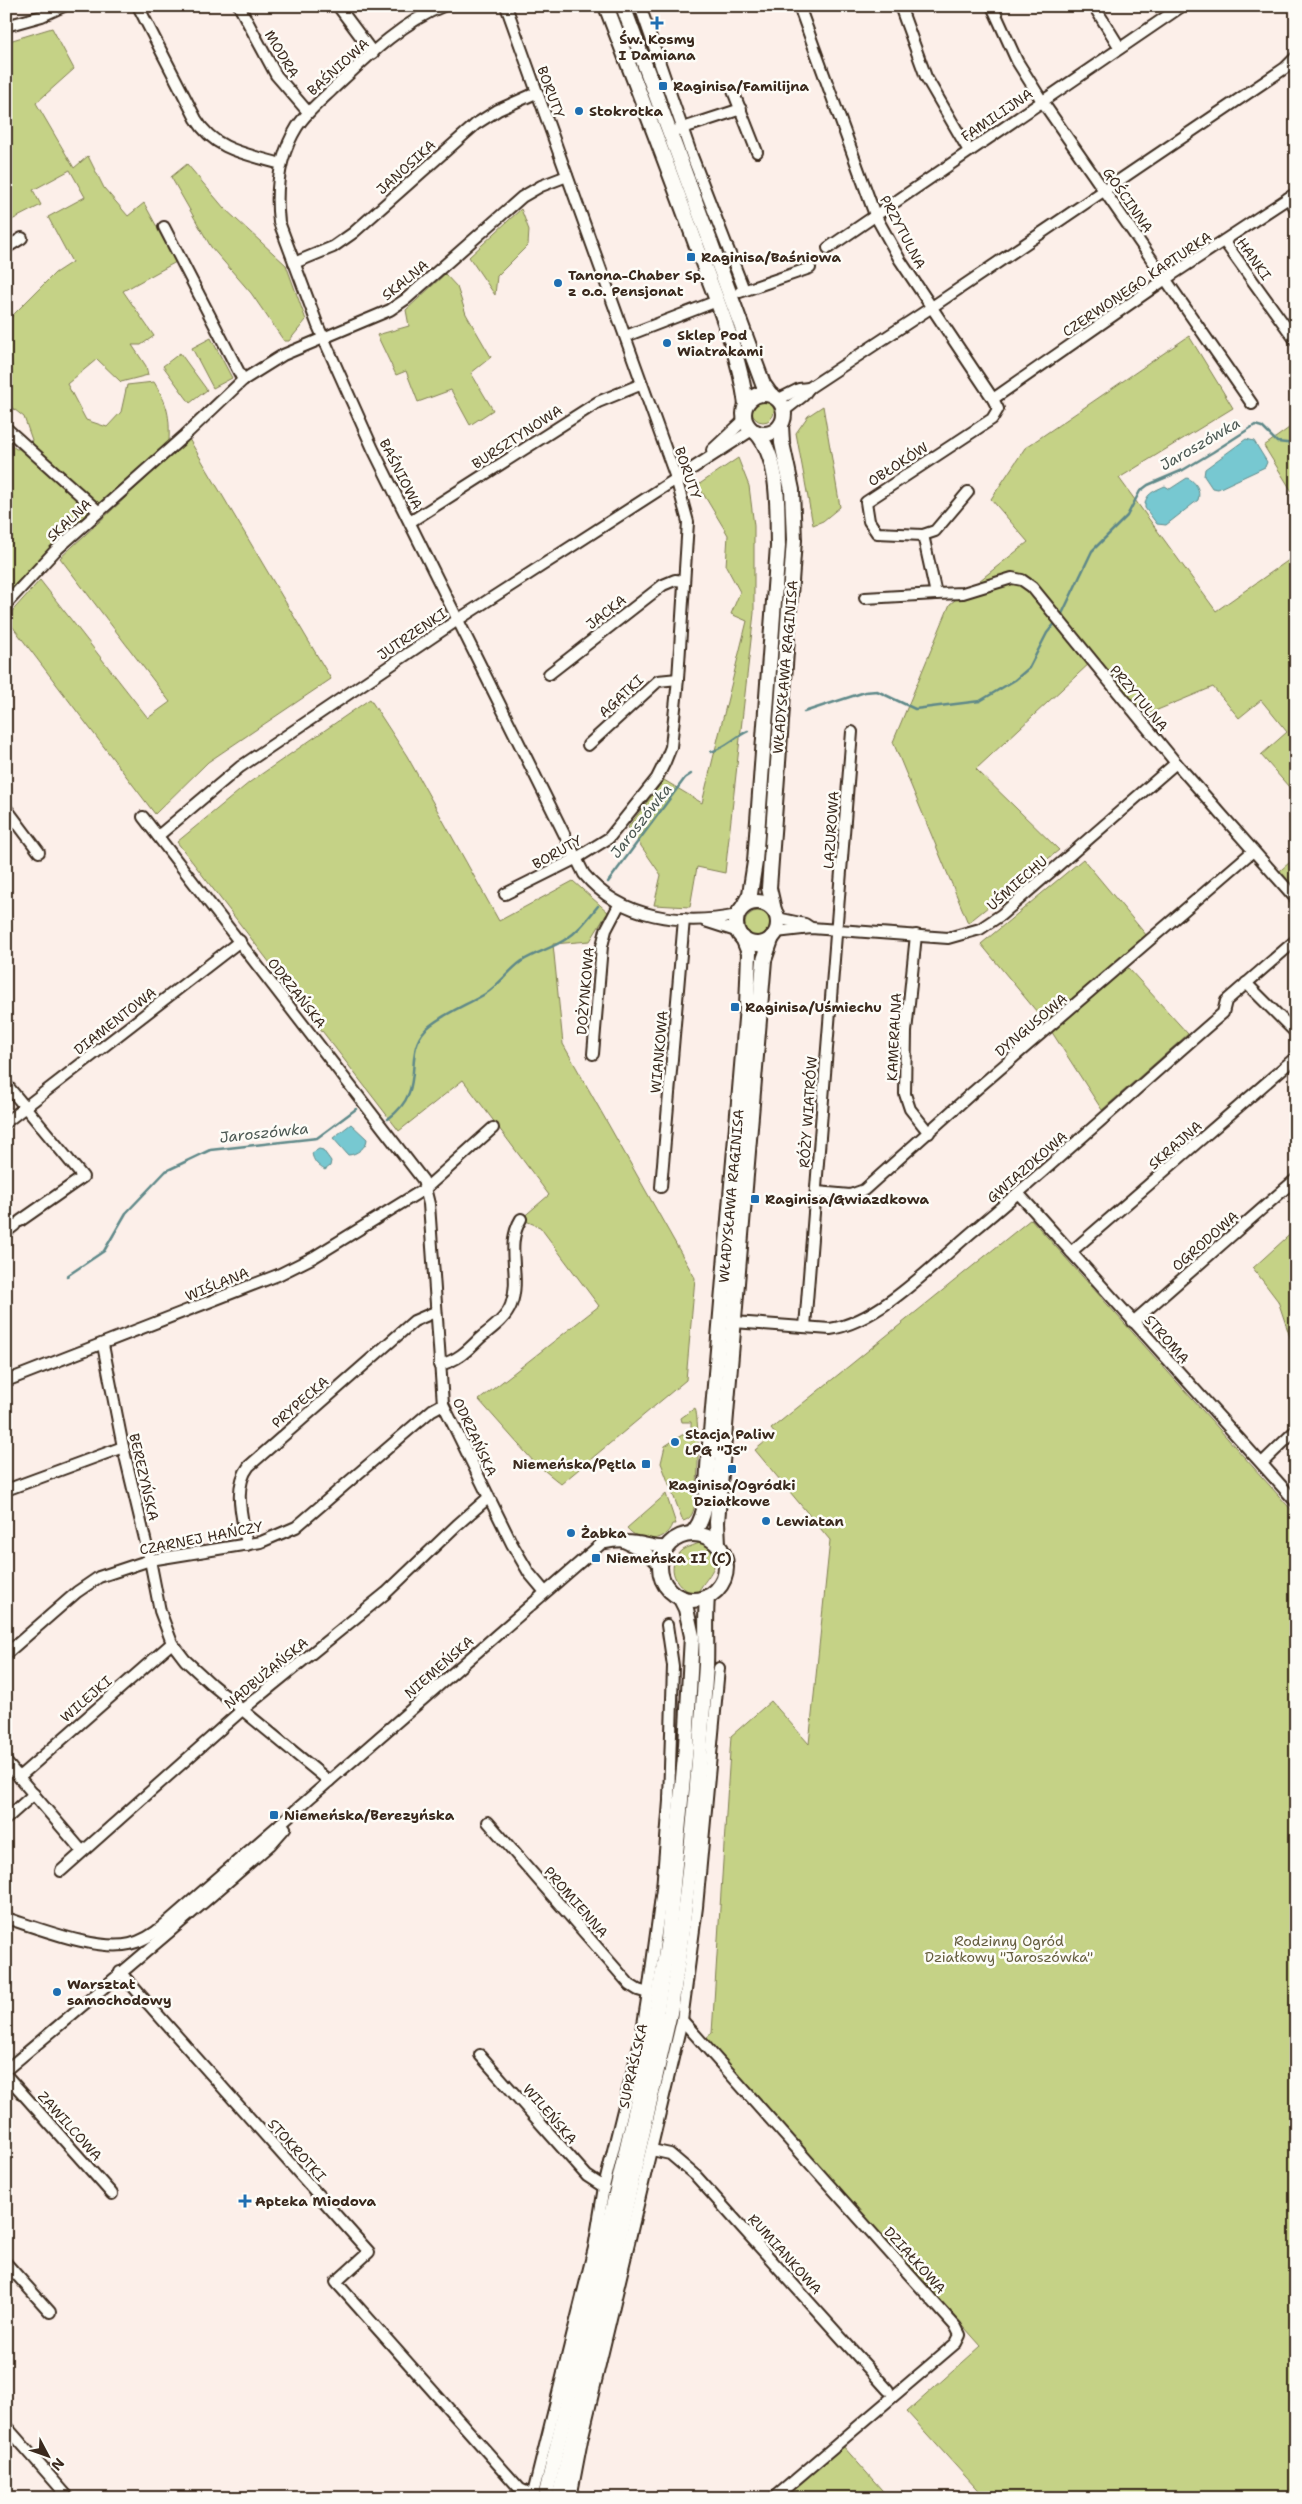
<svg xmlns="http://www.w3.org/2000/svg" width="1302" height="2504" font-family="'Shantell Sans',sans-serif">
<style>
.green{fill:#c5d286;stroke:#807e52}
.water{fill:#77c8d1;stroke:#5f8989}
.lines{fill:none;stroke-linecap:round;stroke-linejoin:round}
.stream{stroke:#5f8989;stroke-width:2.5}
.street-casing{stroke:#3b2a1e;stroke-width:14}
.secondary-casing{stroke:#3b2a1e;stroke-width:18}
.street{stroke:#fdfcf7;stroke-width:10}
.secondary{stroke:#fdfcf7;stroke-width:14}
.poi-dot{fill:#1f6fb2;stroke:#fdfcf7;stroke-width:2}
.labels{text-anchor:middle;stroke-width:5;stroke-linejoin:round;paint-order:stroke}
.poi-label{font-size:14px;font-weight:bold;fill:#3b2a1e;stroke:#fdfcf7;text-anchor:start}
.street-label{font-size:14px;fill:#3b2a1e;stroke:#fdfcf7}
.park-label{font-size:14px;fill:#645c3d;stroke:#fdfcf7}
.water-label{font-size:15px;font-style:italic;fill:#4d5954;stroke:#fdfcf7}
</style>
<rect width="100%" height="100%" fill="#fcefe9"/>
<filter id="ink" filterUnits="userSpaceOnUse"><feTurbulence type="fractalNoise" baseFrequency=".02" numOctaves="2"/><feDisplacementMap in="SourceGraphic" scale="10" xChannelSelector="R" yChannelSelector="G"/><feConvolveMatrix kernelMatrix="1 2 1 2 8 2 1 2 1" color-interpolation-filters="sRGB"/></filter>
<g filter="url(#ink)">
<!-- green -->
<g class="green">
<path d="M52,28L74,69L36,103L74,168L88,156L104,188L128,216L144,203L176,262L123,291L154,336L141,345H132L146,366L148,375L121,382L97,359L67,384L86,420L107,427L121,412L127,385L154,382C168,405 170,416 169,442L85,515L6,593V440L16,449L28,448L32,440L24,417L10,406L6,409V322L55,273L72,262L48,217L85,197L70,170L33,190L41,205L6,223V42Z"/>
<polygon points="187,164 224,208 286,265 306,320 289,341 284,341 251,293 211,247 171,177"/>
<polygon points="521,209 529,230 528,245 497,276 495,295 469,257"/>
<polygon points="445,274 457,287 466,314 491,357 471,373 493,410 470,425 451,390 418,402 406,371 396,375 377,335 409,326 406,310"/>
<polygon points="1189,336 1233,408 1119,478 1216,611 1296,555 1296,795 1261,755 1287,732 1261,700 1239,718 1213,687 1138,718 1091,662 976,769 1059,850 968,923 893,742 950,604 1028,542 991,499 1025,448"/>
<polygon points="211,338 232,378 213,388 192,348"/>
<polygon points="180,353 207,390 190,403 163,366"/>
<circle cx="763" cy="411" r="11"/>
<polygon points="823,406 840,507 823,521 813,525 796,433 808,416"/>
<polygon points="1296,423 1296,498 1264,446"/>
<polygon points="189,439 331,679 208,762 155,814 6,618 40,580 148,718 170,702 60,558"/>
<polygon points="738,458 749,486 754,526 754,613 725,873 697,867 690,907 654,905 661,875 628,827 664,780 702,803 747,621 731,614 740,592 726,566 728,535 698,485"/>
<polygon points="370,699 407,756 499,921 573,881 609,913 606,915 590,941 553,944 563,1044 695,1278 686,1380 561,1484 534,1462 479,1400 599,1306 540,1227 521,1219 549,1195 463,1080 399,1131 177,842 250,782"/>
<polygon points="1296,857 1296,897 1275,875"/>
<polygon points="1083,859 1147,936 1120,959 1188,1034 1102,1110 1046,1023 981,944"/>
<circle cx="758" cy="924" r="13"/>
<polygon points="1031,1219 1296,1515 1296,2498 985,2498 907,2412 981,2346 706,2038 712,2033 731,1736 771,1701 809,1744 830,1540 755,1450 775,1434 771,1429"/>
<polygon points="1296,1229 1296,1355 1278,1301 1253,1268"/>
<path d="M695,1408C700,1421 699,1502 692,1514C690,1518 687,1520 683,1521L661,1463L665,1446L682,1435L691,1434V1422H682L681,1418Z"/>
<path d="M666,1494L676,1524H672C665,1545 638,1542 627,1528Z"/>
<path d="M701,1542C732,1558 705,1577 697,1594C676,1590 663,1566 683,1550C689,1546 696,1545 701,1542Z"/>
<polygon points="843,2446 889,2498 781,2498"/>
</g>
<!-- water -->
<g class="water">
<polygon points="1246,439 1254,441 1267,462 1265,467 1218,489 1212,488 1204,476 1205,469"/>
<path d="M1187,478C1196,481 1201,491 1198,500L1166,525L1157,524L1145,508C1144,494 1154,491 1165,486L1170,489Z"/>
<path d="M351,1124L367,1139C367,1147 356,1155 348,1155L333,1138Z"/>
<path d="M319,1149L323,1150L331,1161L330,1166L325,1170C318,1166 313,1161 312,1153Z"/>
</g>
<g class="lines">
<!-- stream -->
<g class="stream">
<polyline points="1061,616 1092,551 1127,516 1140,491 1148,485 1183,470 1213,452 1255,425 1262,427 1277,442 1296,444"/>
<polyline points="804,712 865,692 877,691 915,709 980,701 1015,680 1029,668 1047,633 1056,622"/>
<path d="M711,752C725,748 735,737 748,731"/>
<polyline points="608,882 685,778 691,774"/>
<path d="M388,1119C429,1089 401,1055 426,1029C442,1014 467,1005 485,994C499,985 509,970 522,961C536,952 553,948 566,939C579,931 588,918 598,906"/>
<polyline points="67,1276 104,1251 126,1213 166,1171 210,1150 317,1138 356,1109"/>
</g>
<defs>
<g id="street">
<path d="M138,6L196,119C215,151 248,154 281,164"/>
<polyline points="239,6 276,75 308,112"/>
<polyline points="338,6 373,53"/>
<path d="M443,6C400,23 364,60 331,91C319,102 306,113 297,127C279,156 275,188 279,222L318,326L373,449L584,874C621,919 683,926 738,915"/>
<polyline points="640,6 692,156 744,290"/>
<polyline points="799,6 875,215 900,260 993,399 998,409 992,419 866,502 869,521 877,533 923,535 935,531 968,492"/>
<polyline points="900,6 926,77 969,151"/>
<polyline points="992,6 1017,61 1042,101 1252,404"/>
<polyline points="1094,6 1120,48"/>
<polyline points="6,26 42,16 64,6"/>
<polyline points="733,91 757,152"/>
<polyline points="677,130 741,109"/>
<polyline points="1288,198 1296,209"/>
<polyline points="164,227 243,380"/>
<polyline points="1224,241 1296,341"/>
<polyline points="6,248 22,238"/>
<polyline points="828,248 1182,6"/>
<polyline points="294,263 333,247 353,233 476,124 498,110 536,93"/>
<polyline points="740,292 810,268"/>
<polyline points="626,336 717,301"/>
<polyline points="779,399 799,389 809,388"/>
<polyline points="993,399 1167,278 1296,193"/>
<polyline points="785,410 803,396 809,388 932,307 1285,68 1296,57"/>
<polyline points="6,428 98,511"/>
<polyline points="712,450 741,423 744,418"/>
<polyline points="410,522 598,402 642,384"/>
<polyline points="936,594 963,593 1012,578 1022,580 1032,587 1176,763 1296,899"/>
<polyline points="865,598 936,594 923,535"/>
<polyline points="6,604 55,551 183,437 243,380 283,355 390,310 406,299 522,197 541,186 567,176"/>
<polyline points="549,674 663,585 675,580 684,581"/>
<polyline points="588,745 658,681 678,679"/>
<polyline points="6,808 39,852"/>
<polyline points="143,817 423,1180 429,1204 443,1404 512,1544 529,1573 545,1592"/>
<polyline points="158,836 240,767 459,619 752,430"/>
<polyline points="505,894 575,859 609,838 657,778 665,762 671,747 678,679 688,522 676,478 506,6"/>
<polyline points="777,918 805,924 811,928"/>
<polyline points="705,921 739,932"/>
<polyline points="776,932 811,928 948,938 980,929 1001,915 1176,763"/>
<polyline points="916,935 906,1032 905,1094 910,1109 929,1133"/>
<polyline points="1246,983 1296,1033"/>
<polyline points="593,1054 602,946 606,930 619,905"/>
<polyline points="6,1084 83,1177 20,1221"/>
<polyline points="6,1122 240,941"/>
<polyline points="661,1187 684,919"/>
<polyline points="817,1192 850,1195 864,1190 972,1093 1253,851"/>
<polyline points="1018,1193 1296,1502"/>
<polyline points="6,1232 15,1225"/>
<polyline points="1071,1252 1296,1057"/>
<path d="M734,1322L830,1329C879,1322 934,1264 972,1232C1057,1161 1139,1086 1223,1013L1226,1001L1296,940"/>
<polyline points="1133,1322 1296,1179"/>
<polyline points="805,1327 852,732"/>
<polyline points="103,1345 123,1447 150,1560 160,1611 172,1643 185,1660 211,1684 329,1781"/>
<path d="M439,1365C457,1361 467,1351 480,1338C491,1329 506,1319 511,1305C522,1276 504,1247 521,1219"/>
<polyline points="6,1381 278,1275 314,1257 426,1188 493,1128"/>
<polyline points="1262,1463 1296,1430"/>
<polyline points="6,1490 123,1447"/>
<polyline points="623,1542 647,1553 660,1566"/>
<path d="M247,1545C243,1519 232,1488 249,1466L414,1321L435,1312"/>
<polyline points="6,1654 77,1592 99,1577 150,1560 261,1542 296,1527 432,1410 443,1404"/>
<polyline points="6,1762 82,1851"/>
<polyline points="19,1777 172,1643"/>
<polyline points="6,1819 34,1794"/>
<polyline points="488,1822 630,1985 638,1990 648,1993"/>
<polyline points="61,1871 242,1710 386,1593 457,1525 488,1498"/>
<path d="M6,1918C38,1928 99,1952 130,1944C143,1941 154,1934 164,1925L601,1544C613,1541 625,1540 637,1542C648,1543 656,1548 668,1546"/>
<polyline points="120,1972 369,2252 336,2282 520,2489 533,2495"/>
<polyline points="682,2020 956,2327 960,2335 956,2343 774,2498"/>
<polyline points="480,2055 587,2176 604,2187"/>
<path d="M6,2070C95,1995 184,1921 271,1844L285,1828L281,1823"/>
<polyline points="6,2075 112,2194"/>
<polyline points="652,2150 670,2154 696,2176 888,2390"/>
<polyline points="6,2263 50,2312"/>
<polyline points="6,2426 69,2498"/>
<polyline points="532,2498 594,2248 604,2187 641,2037 648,1993 662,1889 669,1801 673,1666 667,1625"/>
<polyline points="571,2498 582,2440 682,2020 697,1907 719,1668"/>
</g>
<g id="secondary">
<path d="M606,6C638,89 670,172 700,255C718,304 739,352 746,404"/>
<polyline points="623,6 763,384 770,394"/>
<circle cx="764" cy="414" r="20"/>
<circle cx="757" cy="923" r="21"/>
<path d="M743,907L750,894L755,862L778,546C777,511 781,460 756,432"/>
<polyline points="774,910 769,888 794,540 792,490 782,443 781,425"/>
<path d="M691,1534C710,1518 706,1479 709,1456L747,1007L749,953L743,938"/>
<circle cx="693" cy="1567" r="33"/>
<polyline points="718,1545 717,1522 764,960 772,937"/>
<polyline points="545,2498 644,2074 656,2015 668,1939 686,1746 692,1636 686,1609 680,1597"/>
<path d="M559,2498L670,2013C689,1898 698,1782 706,1665C707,1643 705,1620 707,1597"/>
</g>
</defs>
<!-- street casing -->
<use href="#street" class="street-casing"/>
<!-- secondary casing -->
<use href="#secondary" class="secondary-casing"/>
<!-- street -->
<use href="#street" class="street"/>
<!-- secondary -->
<use href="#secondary" class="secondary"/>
</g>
</g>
<!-- markers -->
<g class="poi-dot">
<path d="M654.5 15.5h5v5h5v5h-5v5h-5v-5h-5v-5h5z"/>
<rect x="658" y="81" width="10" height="10" rx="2.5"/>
<circle cx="579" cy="111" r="5"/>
<rect x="686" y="252" width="10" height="10" rx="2.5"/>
<circle cx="558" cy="283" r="5"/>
<circle cx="667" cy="343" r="5"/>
<rect x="730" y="1002" width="10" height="10" rx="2.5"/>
<rect x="750" y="1194" width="10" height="10" rx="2.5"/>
<circle cx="675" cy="1442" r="5"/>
<rect x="641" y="1459" width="10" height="10" rx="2.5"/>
<rect x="727" y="1464" width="10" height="10" rx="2.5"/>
<circle cx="766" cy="1521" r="5"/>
<circle cx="571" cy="1533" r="5"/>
<rect x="591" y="1553" width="10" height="10" rx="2.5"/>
<rect x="269" y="1810" width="10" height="10" rx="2.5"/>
<circle cx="57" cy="1992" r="5"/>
<path d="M242.5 2193.5h5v5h5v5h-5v5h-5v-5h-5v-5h5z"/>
</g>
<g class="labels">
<!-- poi labels -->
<g class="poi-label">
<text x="657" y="44" text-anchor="middle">Św. Kosmy<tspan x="657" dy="16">I Damiana</tspan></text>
<text x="673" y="91">Raginisa/Familijna</text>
<text x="589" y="116">Stokrotka</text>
<text x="701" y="262">Raginisa/Baśniowa</text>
<text x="568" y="280">Tanona-Chaber Sp.<tspan x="568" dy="16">z o.o. Pensjonat</tspan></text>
<text x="677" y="340">Sklep Pod<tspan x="677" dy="16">Wiatrakami</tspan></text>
<text x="745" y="1012">Raginisa/Uśmiechu</text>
<text x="765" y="1204">Raginisa/Gwiazdkowa</text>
<text x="685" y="1439">Stacja Paliw<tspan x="685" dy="16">LPG "JS"</tspan></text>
<text x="636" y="1469" text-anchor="end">Niemeńska/Pętla</text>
<text x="732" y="1490" text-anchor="middle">Raginisa/Ogródki<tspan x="732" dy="16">Działkowe</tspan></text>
<text x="776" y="1526">Lewiatan</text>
<text x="581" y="1538">Żabka</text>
<text x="606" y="1563">Niemeńska II (C)</text>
<text x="284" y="1820">Niemeńska/Berezyńska</text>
<text x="67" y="1989">Warsztat<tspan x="67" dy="16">samochodowy</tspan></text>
<text x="255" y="2206">Apteka Miodova</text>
</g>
<!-- street labels -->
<g class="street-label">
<text transform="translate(282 54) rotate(59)" y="5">MODRA</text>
<text transform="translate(338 67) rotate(-42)" y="5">BAŚNIOWA</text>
<text transform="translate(551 92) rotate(70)" y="5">BORUTY</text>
<text transform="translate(997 115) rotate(-34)" y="5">FAMILIJNA</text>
<text transform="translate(406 167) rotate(-42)" y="5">JANOSIKA</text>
<text transform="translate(1128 200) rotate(55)" y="5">GOŚCINNA</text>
<text transform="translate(903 232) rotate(62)" y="5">PRZYTULNA</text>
<text transform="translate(1254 259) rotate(55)" y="5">HANKI</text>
<text transform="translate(405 280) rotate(-39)" y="5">SKALNA</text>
<text transform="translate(1137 284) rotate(-34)" y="5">CZERWONEGO KAPTURKA</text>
<text transform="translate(517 437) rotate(-33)" y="5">BURSZTYNOWA</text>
<text transform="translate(898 464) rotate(-33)" y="5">OBŁOKÓW</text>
<text transform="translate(688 473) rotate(71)" y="5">BORUTY</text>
<text transform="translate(401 474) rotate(63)" y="5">BAŚNIOWA</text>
<text transform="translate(69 520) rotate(-43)" y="5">SKALNA</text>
<text transform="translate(606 612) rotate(-38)" y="5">JACKA</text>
<text transform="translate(412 634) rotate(-34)" y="5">JUTRZENKI</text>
<text transform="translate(785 667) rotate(-85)" y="5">WŁADYSŁAWA RAGINISA</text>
<text transform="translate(621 696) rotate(-43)" y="5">AGATKI</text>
<text transform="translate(1139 698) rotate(50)" y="5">PRZYTULNA</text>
<text transform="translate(831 830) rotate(-86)" y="5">LAZUROWA</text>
<text transform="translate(557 852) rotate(-29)" y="5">BORUTY</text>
<text transform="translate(1017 883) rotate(-41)" y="5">UŚMIECHU</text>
<text transform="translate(585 991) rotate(-85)" y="5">DOŻYNKOWA</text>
<text transform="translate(297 993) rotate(52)" y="5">ODRZAŃSKA</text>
<text transform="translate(115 1021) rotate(-38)" y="5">DIAMENTOWA</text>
<text transform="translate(1031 1025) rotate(-40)" y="5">DYNGUSOWA</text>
<text transform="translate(894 1037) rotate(-87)" y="5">KAMERALNA</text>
<text transform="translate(659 1052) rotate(-85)" y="5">WIANKOWA</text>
<text transform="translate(808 1112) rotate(-86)" y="5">RÓŻY WIATRÓW</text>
<text transform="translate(1175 1145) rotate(-41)" y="5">SKRAJNA</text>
<text transform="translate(1027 1167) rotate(-41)" y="5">GWIAZDKOWA</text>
<text transform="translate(731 1196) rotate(-85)" y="5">WŁADYSŁAWA RAGINISA</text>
<text transform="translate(1205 1241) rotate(-41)" y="5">OGRODOWA</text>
<text transform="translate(217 1284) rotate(-22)" y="5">WIŚLANA</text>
<text transform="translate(1167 1339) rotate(49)" y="5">STROMA</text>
<text transform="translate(300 1402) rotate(-41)" y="5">PRYPECKA</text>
<text transform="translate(475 1437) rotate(65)" y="5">ODRZAŃSKA</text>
<text transform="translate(144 1477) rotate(77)" y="5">BEREZYŃSKA</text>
<text transform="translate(201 1538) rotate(-11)" y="5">CZARNEJ HAŃCZY</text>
<text transform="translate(439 1667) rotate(-41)" y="5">NIEMEŃSKA</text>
<text transform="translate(266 1673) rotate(-39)" y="5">NADBUŻAŃSKA</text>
<text transform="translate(86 1699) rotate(-41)" y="5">WILEJKI</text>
<text transform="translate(576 1902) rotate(49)" y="5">PROMIENNA</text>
<text transform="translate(633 2066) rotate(-77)" y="5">SUPRAŚLSKA</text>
<text transform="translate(550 2114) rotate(49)" y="5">WILEŃSKA</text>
<text transform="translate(70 2126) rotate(48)" y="5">ZAWILCOWA</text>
<text transform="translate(297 2150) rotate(48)" y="5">STOKROTKI</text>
<text transform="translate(785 2254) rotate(48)" y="5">RUMIANKOWA</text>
<text transform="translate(915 2260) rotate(48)" y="5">DZIAŁKOWA</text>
</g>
<!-- park labels -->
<g class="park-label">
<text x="1009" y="1946">Rodzinny Ogród<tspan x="1009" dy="16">Działkowy "Jaroszówka"</tspan></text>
</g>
<!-- water labels -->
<g class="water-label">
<text transform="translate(1200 444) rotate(-30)" y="5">Jaroszówka</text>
<text transform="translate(641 821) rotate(-52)" y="5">Jaroszówka</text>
<text transform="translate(264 1133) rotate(-6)" y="5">Jaroszówka</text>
</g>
</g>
<!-- margin -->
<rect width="1302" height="2504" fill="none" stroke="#fdfcf7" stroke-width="25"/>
<rect x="12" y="12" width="1277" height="2479" fill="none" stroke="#3b2a1e" stroke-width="2" filter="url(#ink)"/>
<!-- north arrow -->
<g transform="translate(48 2456) rotate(131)" stroke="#fdfcf7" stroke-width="4" paint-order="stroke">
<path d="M0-4L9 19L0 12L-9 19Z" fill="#3b2a1e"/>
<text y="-8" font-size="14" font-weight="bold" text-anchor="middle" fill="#3b2a1e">N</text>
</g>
</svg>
